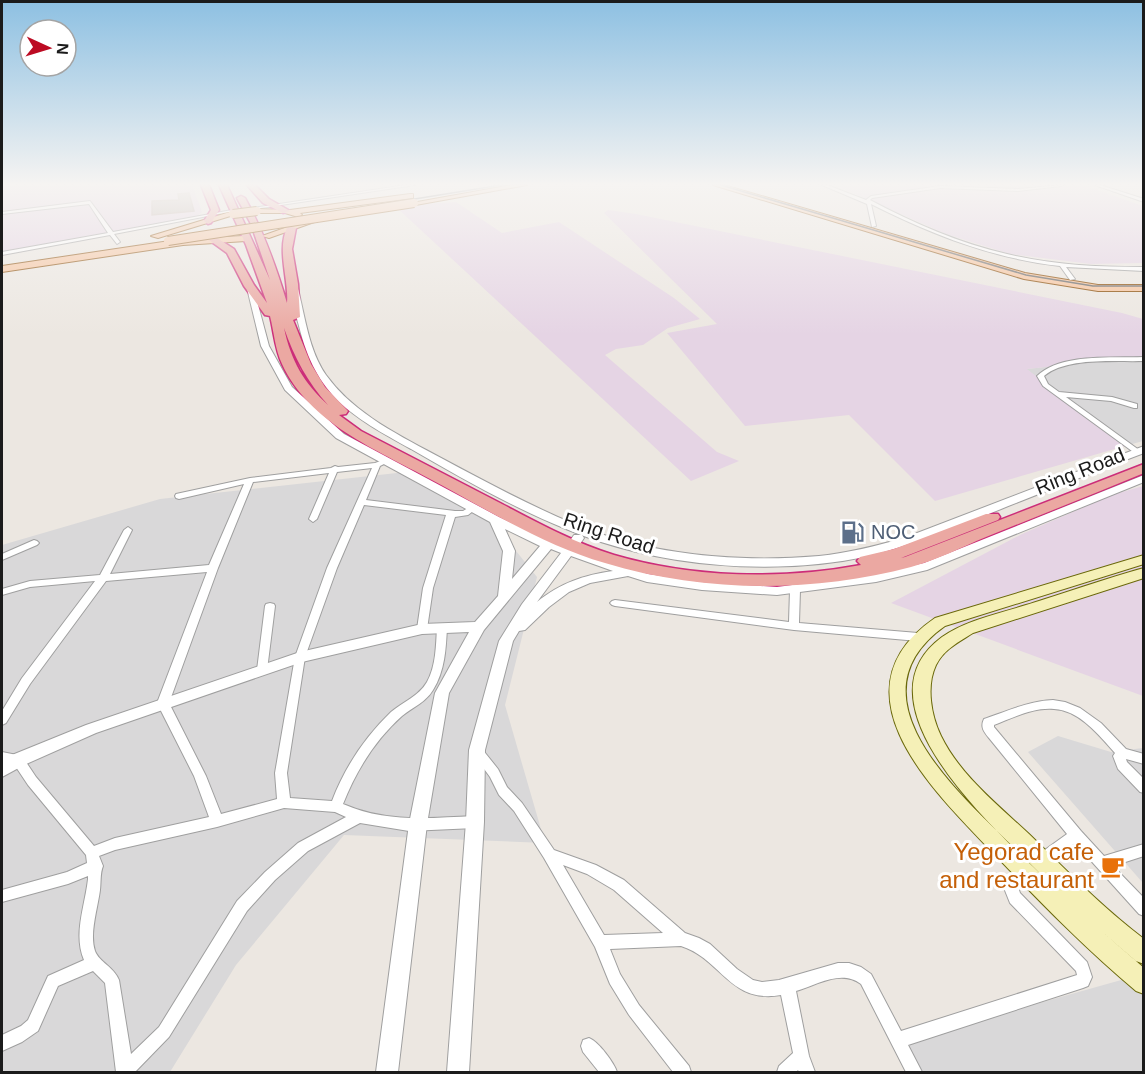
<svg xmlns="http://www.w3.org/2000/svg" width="1145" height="1074" font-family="Helvetica,sans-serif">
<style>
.residential{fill:#d9d8d9}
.industrial{fill:#e5d4e4}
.building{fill:#c1b6b1;stroke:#bdaca5;stroke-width:1.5}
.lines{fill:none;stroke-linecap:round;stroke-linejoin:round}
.minor-casing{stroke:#9f9f9f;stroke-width:2}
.tertiary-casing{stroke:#9f9f9f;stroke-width:2}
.secondary-casing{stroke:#6a680a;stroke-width:2}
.primary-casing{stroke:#8b4e08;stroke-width:2}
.trunk-casing{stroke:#cc2d79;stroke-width:3}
.minor{fill:#fff;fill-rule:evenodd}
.tertiary{fill:#fff;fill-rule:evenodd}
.secondary{fill:#f5f0b7;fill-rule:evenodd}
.primary{fill:#f6c39d;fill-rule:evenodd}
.trunk{fill:#eba8a2;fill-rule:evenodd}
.tram{stroke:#696969;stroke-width:1.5}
.primary-bridge-casing{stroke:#8b4e08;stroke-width:10;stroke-linecap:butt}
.primary-bridge{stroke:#f6c39d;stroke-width:8}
.labels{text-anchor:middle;stroke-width:6;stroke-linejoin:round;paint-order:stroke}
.street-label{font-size:20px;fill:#1b1b1b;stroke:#fff}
.service-label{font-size:20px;fill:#4e5e75;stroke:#fff;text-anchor:start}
.near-food-label{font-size:24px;fill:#c56008;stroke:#fff;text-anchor:end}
</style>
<rect width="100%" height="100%" fill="#ece7e1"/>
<!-- residential -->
<g class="residential">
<polygon points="1143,357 1143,441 1125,446 1026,369"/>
<polygon points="406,472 495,525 537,577 505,705 545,843 344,835 236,965 170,1072 2,1072 2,545 160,499"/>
<polygon points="1058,736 1111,752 1143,748 1143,883 1028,752"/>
<polygon points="1132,977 1143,990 1143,1072 912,1072 903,1041"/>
</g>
<!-- industrial -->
<g class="industrial">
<polygon points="2,185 192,185 202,212 195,218 2,256"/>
<polygon points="842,185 1083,185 1143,206 1143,263 1091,264 1010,254 946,234 837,186"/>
<polygon points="456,202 502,233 559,222 674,298 700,319 668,328 643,345 616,349 605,355 717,452 739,461 691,481 395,206"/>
<polygon points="608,210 636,214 1122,313 1143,319 1143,357 1027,369 1125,446 935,501 849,415 745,426 667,333 717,324 604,213"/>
<polygon points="1143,486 1143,696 891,603 1022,534 1112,495"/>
</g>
<!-- building -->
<polygon class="building" points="189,193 194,211 152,215 152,201 179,200 178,194"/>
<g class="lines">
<defs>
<g id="minor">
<polygon points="406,185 415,185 254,209 252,208"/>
<path d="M822,185H827L866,200L871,196L940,186L1018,189L1063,185L1061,186L1018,191L940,188L872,198L870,200C913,223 959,243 1007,254C1052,265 1097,267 1144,267V271L1066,267L1075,279L1070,280L1060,266C991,258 933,235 871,204L876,226L872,227L867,204Z"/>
<polygon points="1095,185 1100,185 1144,199 1144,202"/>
<polygon points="90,201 113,232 232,210 234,211 114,234 120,242 117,244 110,235 2,255 2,252 108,233 89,204 2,214 2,212"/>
<path d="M1144,357V361C1114,362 1067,357 1044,376L1048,384L1059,392L1112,397L1137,404V408H1134L1111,401L1066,397L1139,450L1140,452L1139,454H1136L1043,386L1037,376C1060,353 1113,358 1144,357Z"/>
<path d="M386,459L390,461L380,466L366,500L455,511H463L473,505L477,508L468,515L455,517L433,588L427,629L426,632H418L417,629L423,588L446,515L364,505L337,568L305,657L287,773L290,798L332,801C345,767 365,737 391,712C403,702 419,696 427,682C436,666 436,645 437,627L438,624H446L447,627C446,648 445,671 433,690C426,702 413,707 402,716C375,740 356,771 343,804C386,823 429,818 475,816L480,818L481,822L480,826L475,828L409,831L360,823L308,851L275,880L247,911L169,1037L135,1072H116L105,983L93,971L58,986L38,1031L22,1042L2,1051V1035L21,1026L28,1020L48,976L84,960C73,934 85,906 88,879V876L68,884L2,902V890L67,872L87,863L86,855L28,785L14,764L2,762V752L22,756L36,777L94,846L115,838L209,817L194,776L157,703L207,572L106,581L30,684L6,723L2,725V711L22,678L95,581L30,587L2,595V589L30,581L100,575L124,530L128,527L132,530L110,574L209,565L244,484L179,499L176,498L175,496L176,494L250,478L331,468L335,466L338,467L375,463ZM372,468L327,568L295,657L275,773L277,799L221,814L206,776L169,703L218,568L253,482L329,473L309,519L313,522L317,519L337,472ZM284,808L335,812L346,817L298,843L265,872L237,901L159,1027L131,1054L119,980C114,967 99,962 95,951C89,934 98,907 100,890C101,882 100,873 103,866L99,856L115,850L217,827Z"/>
<polygon points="34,540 37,541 39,543 37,545 2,560 2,554"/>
<polygon points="795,587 798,588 800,590 799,623 918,633 922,634 923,637 922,640 918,641 794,630 615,606 612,605 610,603 612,601 615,600 789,622 790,590 792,588"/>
<polygon points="270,603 274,604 275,606 267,670 266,673 262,674 258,673 257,670 265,606 266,604"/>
<path d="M1053,700L1065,702L1080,708L1101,723L1126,749L1144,754V764L1126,759L1127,762L1144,779V793L1140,792L1118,769L1113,756L1115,753C1099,735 1079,710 1054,709C1034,707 1012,718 994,725V727L1081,831L1104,856L1144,844V856L1113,866L1144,898V916L1139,914L1075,843L1045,865L1040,867L1035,865L1033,861L1035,857L1067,834L989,738C984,732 980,727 984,719C1007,711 1029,701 1053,700Z"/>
<path d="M478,747L482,749L498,769L507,787L522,803L554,850L596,865L624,880L685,933L699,938L710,944L737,969L753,980L762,982L779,980L838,963H849L861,967L871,974L901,1031L1077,975L1076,971L1010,903L1004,888C1008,879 1018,869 1027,866L1032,868L1034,872L1032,876L1019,890L1020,893L1087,962L1092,977L1088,986L1083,988L908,1045L922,1072H906L861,984C841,969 817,985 796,991L809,1056L815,1072H799L798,1070L796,1072H777L779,1066L793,1053L781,995C729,1004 722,959 681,946L610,949L620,974L639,1005L689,1066L691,1072H673L629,1015L610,984L595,947L544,858L514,811L499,795L490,777L474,755L472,752L474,749ZM563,865L587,874L614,890L663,933L604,935Z"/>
<path d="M589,1038C599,1042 614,1063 617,1072H599L583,1052L581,1046L583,1040Z"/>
</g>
<g id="tertiary">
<path d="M246,284L253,286L269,346L292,387L344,434L499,517L546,539L551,537L555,538L556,543L566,546L574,535H582L584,538L576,550L648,574L702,582L777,587L876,574L924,563L1144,475V482L927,570L876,582L777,595L702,590L647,582L628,576L590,583L569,592L549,607L525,630L519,631L513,641L485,750L484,822L469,1072H447L466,822L469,750L499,641L522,604L561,553L551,549L484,630L449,693L427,824L398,1072H376L409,824L435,693L469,632L422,634L302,662L96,733L24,765L2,777V762L12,755L86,725L300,652L422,624L475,622L498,596L503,551L490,522L336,438L285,390L261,346ZM505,529L540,546L512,579L515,551ZM571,556L613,571C584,575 560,583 537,602Z"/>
<path d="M291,287L298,289C305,317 309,351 326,375C355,415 401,436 443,459C486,482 529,505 574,524C648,555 739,563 819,556C848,553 876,546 904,538L1144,446V453C1091,473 1039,494 986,515C947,530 909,546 869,556C774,577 656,567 566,529C512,507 461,478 411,449C351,416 316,396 299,326C296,314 290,299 291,287Z"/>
</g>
<path id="secondary" d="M1144,555V564L945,626C853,691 944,779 998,832C1018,851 1037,871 1057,890C1010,842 847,707 942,637C966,620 998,614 1026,605C1065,593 1104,579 1144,568V578L973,633C959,642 944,649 936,665C926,686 931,715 941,736C960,775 998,805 1029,834C1066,870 1102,907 1144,939V964L1136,961L1093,924L1144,968V994L1136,991C1087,950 1042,904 998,858C939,796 826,693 935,618Z"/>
<g id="primary">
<polygon points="512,185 527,185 399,208 395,206"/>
<polygon points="713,185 724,185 1025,273 1098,285 1144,285 1144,291 1098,291 1024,279"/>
<polygon points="410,194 413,194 413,198 300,213 302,215 298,217 285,213 257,213 253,211 257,209 290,210"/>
<polygon points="230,212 237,214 158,238 151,236"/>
<polygon points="313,218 320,220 269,238 262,236"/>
<polygon points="243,236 246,237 246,241 183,245 2,272 2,266 183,239"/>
</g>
<g id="trunk">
<polygon points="201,185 209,185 219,210 211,223 208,224 204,221 211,210"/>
<path d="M219,185H227L270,280L251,224L237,198L241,196L245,198C264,232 276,267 287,303C289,279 276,249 288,226L296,228L292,249L298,284L300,317L293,320L311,364L325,387L348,411L346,414L339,415L361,431C408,455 455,480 502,504C538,523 575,543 614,555C693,578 780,580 861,565L857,561L860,557L894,549L986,514H998L1000,517L998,520L901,558L905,557L1144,464V473C1091,495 1038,516 986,537C962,547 937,560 911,567C812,593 704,593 605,563C543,545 486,509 430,479C377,450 309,423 282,364C275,349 274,332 270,316L265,315L244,286L227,253L209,240L217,238L234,249L254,285L267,303L246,245ZM284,328C294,357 308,383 328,405C304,383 291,361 284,328Z"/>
<polygon points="247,185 255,185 269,199 290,211 283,213 263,203"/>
</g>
</defs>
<!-- minor casing -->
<use href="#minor" class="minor-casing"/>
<!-- tertiary casing -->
<use href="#tertiary" class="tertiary-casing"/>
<!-- secondary casing -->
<use href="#secondary" class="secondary-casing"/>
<!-- primary casing -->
<use href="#primary" class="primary-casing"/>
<!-- trunk casing -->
<use href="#trunk" class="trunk-casing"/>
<!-- minor -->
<use href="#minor" class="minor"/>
<!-- tertiary -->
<use href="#tertiary" class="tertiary"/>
<!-- secondary -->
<use href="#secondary" class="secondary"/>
<!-- primary -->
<use href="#primary" class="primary"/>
<!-- trunk -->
<use href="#trunk" class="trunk"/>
<!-- tram -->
<g class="tram">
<polyline points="721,185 1026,275 1093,286 1144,286"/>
<polyline points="396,202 501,185"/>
</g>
<defs>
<g id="primary-bridge">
<polyline points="233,214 257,211"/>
<polyline points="168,241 414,203"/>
</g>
</defs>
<!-- primary-bridge casing -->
<use href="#primary-bridge" class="primary-bridge-casing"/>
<!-- primary-bridge -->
<use href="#primary-bridge" class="primary-bridge"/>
</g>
<!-- sky -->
<linearGradient id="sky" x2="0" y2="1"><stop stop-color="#8dc0e2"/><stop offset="0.55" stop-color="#f6f4f2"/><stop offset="1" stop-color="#f6f4f2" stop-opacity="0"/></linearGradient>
<rect width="1145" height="335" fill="url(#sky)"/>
<!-- icons -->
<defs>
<symbol id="fuel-bare" viewBox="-9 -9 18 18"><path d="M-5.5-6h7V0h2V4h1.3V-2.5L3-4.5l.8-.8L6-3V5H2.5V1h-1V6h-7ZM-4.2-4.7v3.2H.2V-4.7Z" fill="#5c6f8a" stroke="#fff" stroke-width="2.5" paint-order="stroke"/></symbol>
<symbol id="cafe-bare" viewBox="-9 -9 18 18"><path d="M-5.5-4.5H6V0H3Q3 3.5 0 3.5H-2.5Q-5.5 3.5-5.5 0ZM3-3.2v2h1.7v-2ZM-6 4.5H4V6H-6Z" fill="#e8710a" stroke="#fff" stroke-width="2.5" paint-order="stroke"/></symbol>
</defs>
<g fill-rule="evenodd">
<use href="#fuel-bare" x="836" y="516" width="33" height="33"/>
<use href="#cafe-bare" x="1096" y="850" width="33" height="33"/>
</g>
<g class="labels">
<!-- street labels -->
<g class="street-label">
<text transform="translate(1080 471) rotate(-22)" y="7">Ring Road</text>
<text transform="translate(609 533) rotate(18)" y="7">Ring Road</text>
</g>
<!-- service labels -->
<g class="service-label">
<text x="871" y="539">NOC</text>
</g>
<!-- near-food labels -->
<g class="near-food-label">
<text x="1094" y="860">Yegorad cafe<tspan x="1094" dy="28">and restaurant</tspan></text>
</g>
</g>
<!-- border -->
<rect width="1145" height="1074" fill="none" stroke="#1b1b1b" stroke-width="6"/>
<!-- north arrow -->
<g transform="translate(48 48) rotate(94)"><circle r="28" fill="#ffffff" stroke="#a4a4a4" stroke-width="1.5"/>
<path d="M0-4.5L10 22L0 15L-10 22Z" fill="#bc0b23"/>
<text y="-9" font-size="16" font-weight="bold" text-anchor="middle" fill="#1b1b1b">N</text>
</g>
</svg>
